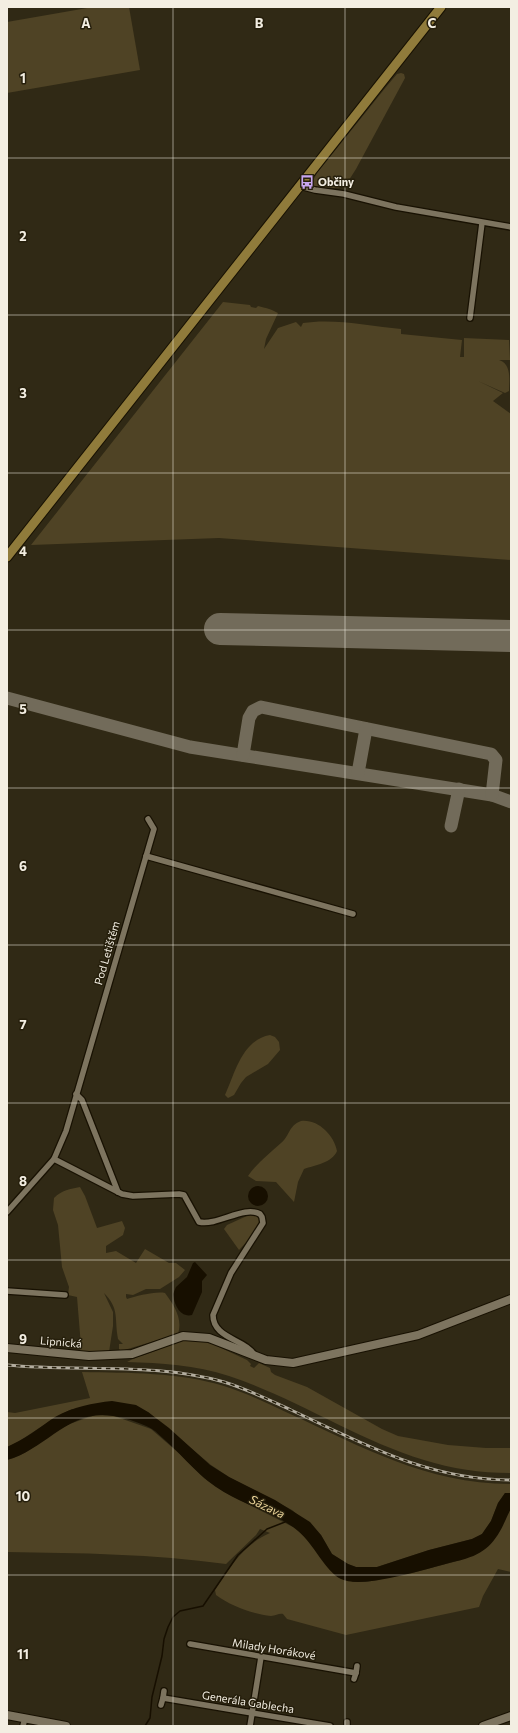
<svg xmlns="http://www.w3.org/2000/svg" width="518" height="1733" font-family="Commissioner,sans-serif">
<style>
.green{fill:#4f4325}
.water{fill:#170f00}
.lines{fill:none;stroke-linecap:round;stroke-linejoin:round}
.stream{stroke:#170f00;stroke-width:1.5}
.taxiway{stroke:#726b5a;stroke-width:13}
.runway{stroke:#726b5a;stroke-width:32}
.street-casing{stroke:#181102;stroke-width:8}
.secondary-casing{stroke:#181102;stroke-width:10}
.primary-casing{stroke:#181102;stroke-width:11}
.street{stroke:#7d745f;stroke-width:5.5}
.secondary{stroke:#7d745f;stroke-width:8}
.primary{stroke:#907b3b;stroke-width:9}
.rail-casing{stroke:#b3ad9f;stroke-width:3}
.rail{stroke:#261f0c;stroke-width:1.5;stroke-dasharray:4.5;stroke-linecap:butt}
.grid{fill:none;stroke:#f3eee2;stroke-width:1;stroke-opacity:0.55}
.labels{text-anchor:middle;stroke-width:3;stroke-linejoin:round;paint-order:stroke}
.poi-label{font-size:11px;font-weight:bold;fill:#f3eee2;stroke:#261f0c;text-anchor:start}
.street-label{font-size:11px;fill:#f3eee2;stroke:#261f0c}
.water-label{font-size:12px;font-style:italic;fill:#e9d298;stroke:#261f0c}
.grid-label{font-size:13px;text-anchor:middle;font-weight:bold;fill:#f3eee2;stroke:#261f0c;stroke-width:3;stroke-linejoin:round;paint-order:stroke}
</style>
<rect width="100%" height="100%" fill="#302915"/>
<!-- green -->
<g class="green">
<polygon points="93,7 129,7 140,70 7,93 7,22"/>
<polygon points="401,73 404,74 405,78 356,169 349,180 339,188 317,188 310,186 317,173 386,87 397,74"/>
<path d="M223,302L250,305L251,307L256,308L258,306C266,308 271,309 278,313L266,339L264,349L278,328L296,322L301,327L303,323C333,318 371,326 401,329V334L462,340L460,357H464V338L509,340L510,360H499C512,364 509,380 509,391L505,393L478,381L503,393L493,401L511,414V560L219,538L31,545Z"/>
<path d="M270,1035L275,1037L279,1042L280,1050L268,1064L246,1077L241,1083L234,1095L228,1098L225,1095C235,1073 242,1040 270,1035Z"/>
<path d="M301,1121C318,1119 334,1135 337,1151C332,1163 315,1165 304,1169L298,1182L294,1202L276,1182L256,1181L248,1176C257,1163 269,1154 281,1143C290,1136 288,1126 301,1121Z"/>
<path d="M80,1187L85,1196L97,1228L122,1221L125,1228L123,1235L106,1246V1253L116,1251L136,1263L145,1249L169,1263H176L185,1270L179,1277L160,1289H146L133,1295L126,1294V1297L127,1299C136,1296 156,1291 165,1293C174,1305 183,1319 178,1334L121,1351L119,1349V1344H123L118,1339C114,1319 120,1309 104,1293L113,1312V1326L109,1352L81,1353L79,1347L81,1346L77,1297L68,1295L69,1287L62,1267L58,1225L53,1210L54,1198C62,1190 70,1189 80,1187Z"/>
<path d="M249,1215C255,1215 259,1216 261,1221L253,1235L239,1250L224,1229L227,1225Z"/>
<path d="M187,1339L206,1341L247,1360L251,1364L250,1366L254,1368L259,1363L270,1368L271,1372L275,1375L307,1387L382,1429L398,1436L448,1445L486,1448H511V1473C481,1473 452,1469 424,1460C356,1439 296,1398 229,1376C195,1365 161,1363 127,1362C137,1356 149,1354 160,1349C169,1346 177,1341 187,1339Z"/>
<path d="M82,1372C130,1373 178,1372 224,1386C246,1393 267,1403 288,1413C362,1447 427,1484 511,1484V1493H505L498,1503L491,1521L482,1534L472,1539L429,1550L377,1567H356L348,1564L332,1554L321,1535L292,1510L229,1477L211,1465L148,1412L72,1409L56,1417L18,1442L7,1447V1412L15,1413L90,1398Z"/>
<path d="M96,1415L114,1416L151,1429L181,1455L204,1478L224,1492L297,1529L308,1540L330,1570L353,1582H366L412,1573L461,1560L511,1509V1572L498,1569L483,1596L479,1607L346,1635L287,1619L283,1614C279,1613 276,1616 271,1616C252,1614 231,1606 216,1595L215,1590C230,1567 244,1544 270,1533L260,1529L256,1535L226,1564C153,1554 80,1553 7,1552V1460C27,1455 41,1441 58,1430C70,1423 83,1419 96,1415Z"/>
</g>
<!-- water -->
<g class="water">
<circle cx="258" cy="1196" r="10"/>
<path d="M195,1262L207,1275L202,1281V1292L192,1315C180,1318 174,1304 173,1294L176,1287L187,1277L193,1263Z"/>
<path d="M112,1401L136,1405L148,1412L169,1428L210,1465L229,1477L275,1500L310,1522L321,1535L332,1554L348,1564L356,1567H377L429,1550L472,1539L482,1534L491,1521L498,1503L505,1493H511C511,1497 512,1504 511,1508C510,1511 507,1516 506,1519C495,1544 484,1555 457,1561C432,1567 363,1590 341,1579C326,1572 313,1543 298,1531C278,1514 247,1506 224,1492C201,1479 185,1458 166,1441C161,1437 157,1432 152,1429C144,1424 123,1417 113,1416C70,1408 45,1450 7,1460V1447C25,1439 39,1428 55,1417C73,1407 93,1403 112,1401Z"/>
</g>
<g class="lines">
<!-- stream -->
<polyline class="stream" points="145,1726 150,1718 152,1697 162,1656 164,1639 168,1627 173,1617 180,1611 203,1606 238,1555 267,1529 285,1522"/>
<!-- taxiway -->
<g class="taxiway">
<polyline points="7,698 190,747 492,795 511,802"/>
<polyline points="243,755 249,718 253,711 261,707 491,754 496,760 492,795"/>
<polyline points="358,773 366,729"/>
<polyline points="451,826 459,789"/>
</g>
<!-- runway -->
<polyline class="runway" points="220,629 511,636"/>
<defs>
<g id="street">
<polyline points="300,186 315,190 344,194 396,207 511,227"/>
<polyline points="470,318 482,223"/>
<polyline points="146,856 353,914"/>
<polyline points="76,1094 82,1100 118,1192"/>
<path d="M54,1159L122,1194L133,1196L179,1194L184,1195L199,1222C218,1226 244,1205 260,1214L262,1217L263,1223L231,1273L213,1315C213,1339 246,1339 255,1356"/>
<polyline points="7,1212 54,1159 66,1131 154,829 148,819"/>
<polyline points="7,1291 65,1295"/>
<polyline points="190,1644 356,1673 354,1679"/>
<polyline points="356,1673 357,1666"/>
<polyline points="164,1691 163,1698 330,1726"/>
<polyline points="161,1705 163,1698"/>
<polyline points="23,1726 25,1718"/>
<polyline points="250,1726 261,1657"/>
<polyline points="347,1726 347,1722"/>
</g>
<g id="secondary">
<polyline points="7,1348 89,1356 132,1354 183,1336 209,1338 266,1360 293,1363 418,1335 511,1299"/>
<polyline points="7,1715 66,1726"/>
<polyline points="483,1726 511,1716"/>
</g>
<polyline id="primary" points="7,557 441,7"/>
</defs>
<!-- street casing -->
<use href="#street" class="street-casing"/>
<!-- secondary casing -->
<use href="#secondary" class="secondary-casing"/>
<!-- primary casing -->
<use href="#primary" class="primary-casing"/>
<!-- street -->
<use href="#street" class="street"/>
<!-- secondary -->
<use href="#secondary" class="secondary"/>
<!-- primary -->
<use href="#primary" class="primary"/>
<defs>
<path id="rail" d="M7,1365C79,1372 154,1362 224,1382C247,1389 269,1400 291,1410C364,1444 428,1480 511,1480"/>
</defs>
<!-- rail casing -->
<use href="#rail" class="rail-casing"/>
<!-- rail -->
<use href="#rail" class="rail"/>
</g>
<!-- grid -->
<path class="grid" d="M173,7V1726M345,7V1726M7,158H511M7,315H511M7,473H511M7,630H511M7,788H511M7,945H511M7,1103H511M7,1260H511M7,1418H511M7,1575H511"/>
<!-- icons -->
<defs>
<symbol id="bus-bare" viewBox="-9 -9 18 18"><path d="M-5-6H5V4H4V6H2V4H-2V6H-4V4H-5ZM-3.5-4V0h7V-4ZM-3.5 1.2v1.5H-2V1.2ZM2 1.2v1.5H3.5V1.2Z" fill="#c7a6ef" stroke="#261f0c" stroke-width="2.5" paint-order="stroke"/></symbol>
</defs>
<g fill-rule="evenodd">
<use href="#bus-bare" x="297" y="172" width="20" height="20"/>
</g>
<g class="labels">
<!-- poi labels -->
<g class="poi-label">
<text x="318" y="186">Občiny</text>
</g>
<!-- street labels -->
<g class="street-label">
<text transform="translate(107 953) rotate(-74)" y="4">Pod Letištěm</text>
<text transform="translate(61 1342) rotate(5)" y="4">Lipnická</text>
<text transform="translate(274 1649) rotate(9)" y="4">Milady Horákové</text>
<text transform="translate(248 1702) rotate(9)" y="4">Generála Gablecha</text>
</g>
<!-- water labels -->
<g class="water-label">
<text transform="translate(267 1507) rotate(26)" y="4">Sázava</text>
</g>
</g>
<g class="grid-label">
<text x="86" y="28">A</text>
<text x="259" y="28">B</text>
<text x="432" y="28">C</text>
<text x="23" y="83">1</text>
<text x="23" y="241">2</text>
<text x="23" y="398">3</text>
<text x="23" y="556">4</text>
<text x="23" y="714">5</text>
<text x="23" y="871">6</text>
<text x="23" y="1029">7</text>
<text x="23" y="1186">8</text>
<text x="23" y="1344">9</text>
<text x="23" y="1501">10</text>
<text x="23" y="1659">11</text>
</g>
<!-- border -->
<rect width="518" height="1733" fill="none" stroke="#f3eee2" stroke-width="16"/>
</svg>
